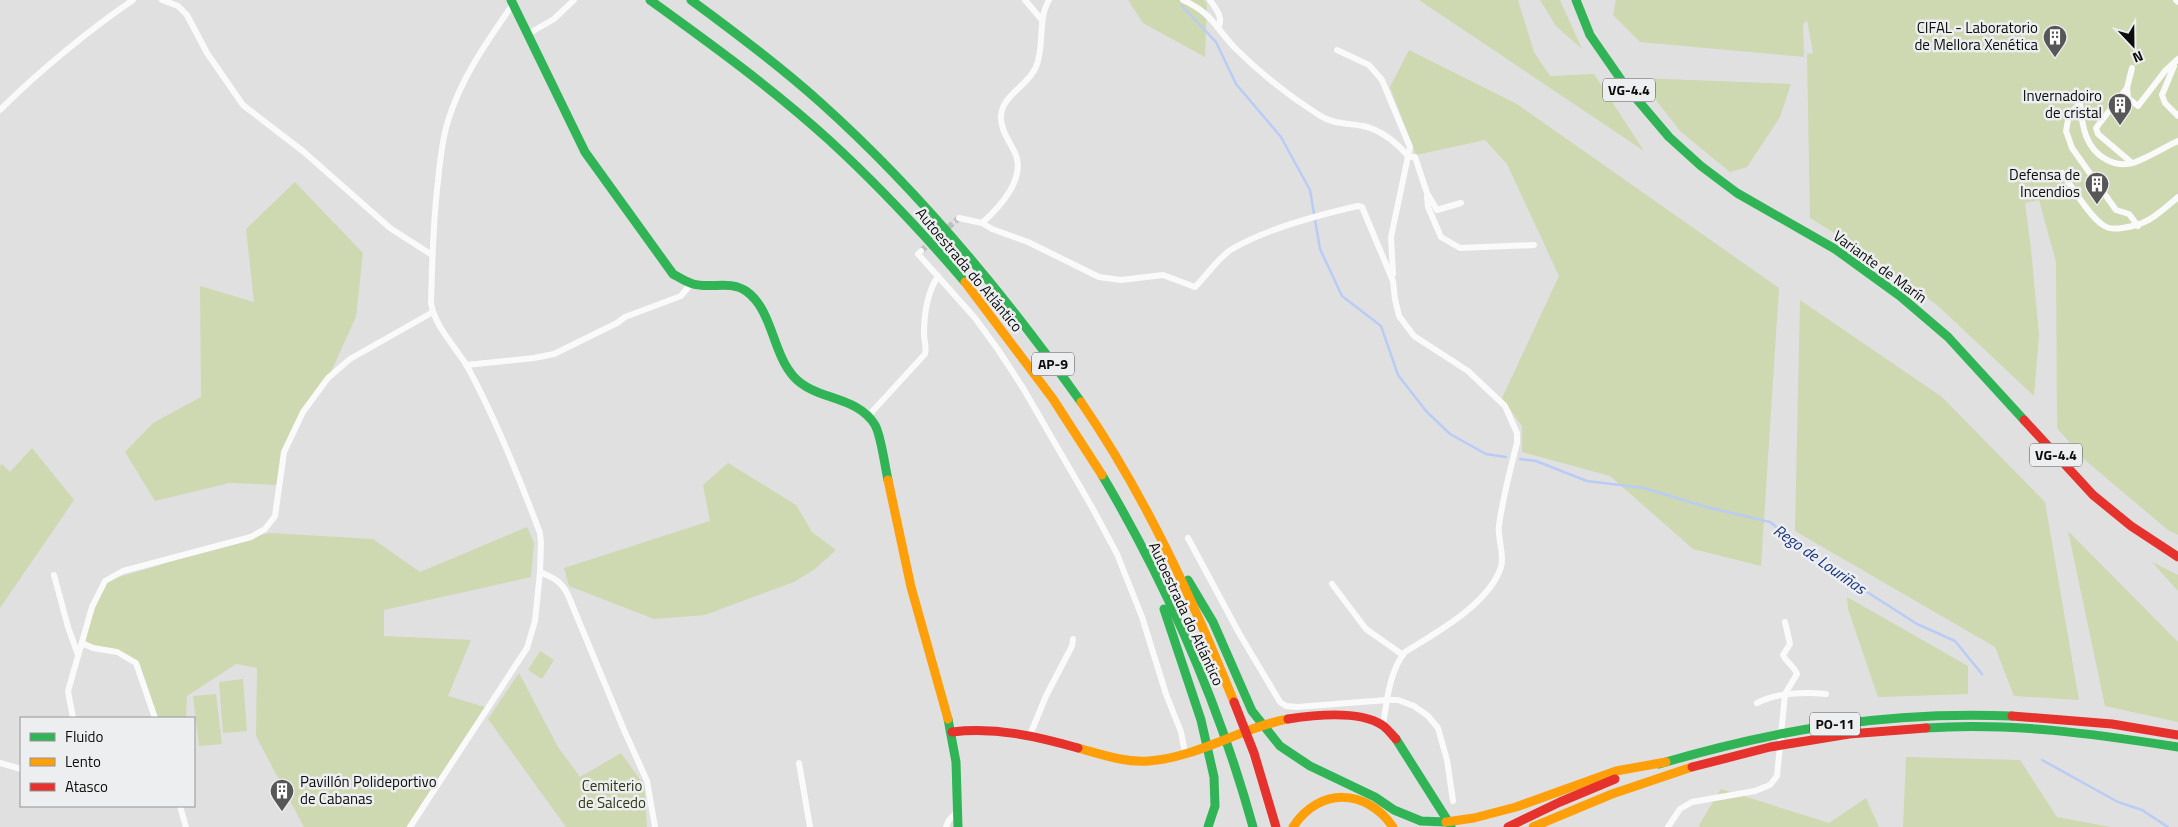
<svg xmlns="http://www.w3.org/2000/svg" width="2178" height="827" font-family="'Titillium Web',sans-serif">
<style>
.green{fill:#ced8b1}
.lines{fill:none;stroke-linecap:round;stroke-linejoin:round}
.stream{stroke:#b9ccf5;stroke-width:2.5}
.street-tunnel{stroke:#c0c0c1;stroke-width:6;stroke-dasharray:6 3;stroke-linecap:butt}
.street{stroke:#fafafa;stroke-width:6}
.fast{stroke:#30b455;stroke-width:9}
.slow{stroke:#ff9f0a;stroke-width:9}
.jam{stroke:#e5322d;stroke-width:9}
.labels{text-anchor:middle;stroke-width:5;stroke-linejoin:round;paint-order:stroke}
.shield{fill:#edeeef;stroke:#505051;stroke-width:1}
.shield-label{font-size:14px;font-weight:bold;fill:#0d0d0d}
.poi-label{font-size:15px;fill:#0d0d0d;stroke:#edeeef;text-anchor:end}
.street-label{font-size:15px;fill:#0d0d0d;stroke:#edeeef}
.park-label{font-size:15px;fill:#303815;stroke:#edeeef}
.water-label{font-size:16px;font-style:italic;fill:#173485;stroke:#edeeef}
</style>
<rect width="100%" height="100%" fill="#e0e0e1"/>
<!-- green -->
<g class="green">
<polygon points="1128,0 1204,0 1207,4 1205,57 1143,23"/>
<polygon points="1419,0 1518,0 1534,52 1550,76 1594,74 1644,151"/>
<polygon points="1540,0 1560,0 1582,49 1556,26"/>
<polygon points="1616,0 2178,0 2178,535 2168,530 2086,461 2057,428 2056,262 2039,200 2025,203 2031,249 2039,335 2034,396 1937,305 1857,247 1810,218 1807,54 1813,53 1807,20 1803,25 1804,57 1640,42 1613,15"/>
<polygon points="1409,50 1517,104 1779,288 1761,566 1693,549 1610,476 1522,452 1522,426 1502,398 1559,276 1507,164 1485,140 1416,155 1390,87"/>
<polygon points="1639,78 1791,84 1780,117 1747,167 1730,172 1680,131"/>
<polygon points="295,182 363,253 356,317 328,378 303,412 284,452 279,485 229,483 155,501 125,452 153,423 201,397 200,286 254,302 246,229"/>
<polygon points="1800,300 1942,397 2045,502 2079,700 2014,696 1995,647 1795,531"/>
<polygon points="32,448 74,500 0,608 0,466 2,464 10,472"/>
<polygon points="728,463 796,505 812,532 836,550 815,569 794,582 705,615 654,619 569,586 564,568 710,521 703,485"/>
<polygon points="527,527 534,543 531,577 384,610 384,636 471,640 448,696 488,708 410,827 304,827 256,736 257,668 236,664 187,696 186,718 155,718 136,663 82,643 105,581 157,566 203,549 270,533 373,539 420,572"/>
<polygon points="2068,531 2178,642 2178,722 2105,706"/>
<polygon points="2152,562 2178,575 2178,591"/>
<polygon points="1847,597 1968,666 1968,694 1878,697 1848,609"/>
<polygon points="540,651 554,660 542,679 528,670"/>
<polygon points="519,673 558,747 580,777 621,753 644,785 647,827 566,827 488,719"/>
<polygon points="243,679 247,731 223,733 219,682"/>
<polygon points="216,694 222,744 199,746 193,696"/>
<polygon points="1906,757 2020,760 2057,817 2111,827 1903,827"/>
<polygon points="1721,789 1829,823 1866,798 1879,827 1700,827 1699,825"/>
</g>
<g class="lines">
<!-- stream -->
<g class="stream">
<polyline points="1182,6 1216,42 1236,84 1281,137 1310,190 1320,249 1342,296 1381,326 1398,375 1426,411 1450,434 1486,454 1506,457"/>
<polyline points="1520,459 1536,461 1587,481 1644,488 1706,507 1770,522 1825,565 1917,624 1955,641 1982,674"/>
<polyline points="2042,760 2118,802 2142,810 2168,827"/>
</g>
<!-- street-tunnel -->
<polyline class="street-tunnel" points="921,251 959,218"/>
<!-- street -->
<g class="street">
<polyline points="162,0 178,6 187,15 207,53 243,105 304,152 390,228 432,255"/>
<polyline points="1025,0 1042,20"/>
<path d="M1183,0C1212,13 1215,27 1235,48C1260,73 1289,96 1319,115C1332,124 1347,123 1363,126C1382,130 1396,142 1409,157H1415L1427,193L1437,210L1461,203"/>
<path d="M1210,0C1215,8 1223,16 1219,26"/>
<polyline points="2176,0 2178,2"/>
<path d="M513,4C488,40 461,78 448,121C442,140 440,160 438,181C433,222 432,262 431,303C435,327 455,346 467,366C496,419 519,477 540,533L541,543L540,572C554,578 561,581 568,595L624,730L647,781L655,827"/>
<polyline points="528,34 554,19 574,0"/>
<polyline points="1337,50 1369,65 1382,80 1410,147 1391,237 1393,274"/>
<polyline points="2174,66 2162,95 2165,103 2178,116"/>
<polyline points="2132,68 2127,88 2128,98 2138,106 2165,71 2178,59"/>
<polyline points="2127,88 2096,128 2098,134 2132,163"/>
<polyline points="2080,103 2069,115 2066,131 2072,148 2116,210 2129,214 2138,226"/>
<path d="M2080,103C2082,125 2085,149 2107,160C2115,164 2123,166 2133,163C2148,158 2163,148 2178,141"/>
<path d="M0,110C38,72 89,30 133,0"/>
<path d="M2062,173C2072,187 2090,217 2103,225C2108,229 2116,229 2122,228C2148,225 2158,214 2178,197"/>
<polyline points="1427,197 1428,207 1441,237 1460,248 1534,245"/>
<path d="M959,218L982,223C1000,207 1028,177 1014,151C1009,141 1000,128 1001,116C1002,95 1028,86 1036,67C1045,46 1037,20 1049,0"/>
<path d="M982,223L992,229L1028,242L1099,277L1121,280L1163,275L1195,287C1205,277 1220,256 1232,249C1268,228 1318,215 1358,206L1362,207L1393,281L1395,299L1399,316L1414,336L1468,371L1505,406L1517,433V443C1510,470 1503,497 1499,525C1497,539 1505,553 1501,567C1489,604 1437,632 1405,652C1389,672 1387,701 1383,725"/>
<polyline points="921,251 918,254 975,318 999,351 1023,388 1093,509 1117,554 1142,617 1166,694 1181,732 1185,753"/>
<polyline points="466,365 534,358 554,354 617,323 625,317 681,296 690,285"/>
<path d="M869,415L925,354C927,347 924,342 924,334C924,315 927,293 938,276"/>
<polyline points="1188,538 1239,633 1280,702 1286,706 1297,707 1387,700 1398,700 1414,706 1428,716 1438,728 1447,760 1453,801"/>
<polyline points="54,575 68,627 78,655"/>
<polyline points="1332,584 1366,629 1403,655"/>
<polyline points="82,643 93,648 117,652 136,663 155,718"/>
<path d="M1757,703C1778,692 1803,692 1826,694"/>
<polyline points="73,718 68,691 92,607 105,581 123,571 251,537 265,529 275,516 284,452 303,412 328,378 350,359 433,312"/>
<polyline points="1030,735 1046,696 1072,646 1073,639"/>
<polyline points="0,763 21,769"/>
<polyline points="799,763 810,827"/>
<polyline points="180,806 186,827"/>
<polyline points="410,827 527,648 535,621 540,572"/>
<polyline points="946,827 949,820 956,813"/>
<path d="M1668,827L1680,809L1692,802L1755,791L1770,785L1777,776L1785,694L1797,674C1794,666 1787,663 1783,655L1790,644L1785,622"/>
</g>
<!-- fast -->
<g class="fast">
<path d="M511,0L585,152L673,274C680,278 686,282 693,284C710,289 730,280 746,291C773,310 772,353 794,377C816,401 857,395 875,425C881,435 885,467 888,480"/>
<path d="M650,0C711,44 773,89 829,140C877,184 922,232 965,282"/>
<path d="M691,0C736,33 780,66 821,103C919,191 1005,295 1081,402"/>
<polyline points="1576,0 1590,35 1624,84 1669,137 1701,166 1737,193 1835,249 1900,296 1948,337 2024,420"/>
<path d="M1102,475C1167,585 1219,704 1253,827"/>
<polyline points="1188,580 1213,622 1252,711 1280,746 1310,766 1375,797 1394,810 1421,821 1446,822"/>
<polyline points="1164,609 1201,720 1214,777 1215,806 1208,827"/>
<polyline points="948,719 956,762 958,827"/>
<path d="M1926,728C2011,722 2095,734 2178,747"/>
<polyline points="1396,739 1451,826"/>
<path d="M1659,764C1778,729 1887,711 2012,716"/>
</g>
<!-- slow -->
<g class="slow">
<polyline points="965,282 1053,399 1102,475"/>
<path d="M1081,402C1145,495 1192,598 1234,702"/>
<polyline points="888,480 911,587 948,719"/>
<path d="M1078,748C1100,754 1125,763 1149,761C1196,758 1243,727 1288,719"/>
<polyline points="1446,822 1474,818 1516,807 1616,771 1666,762"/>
<path d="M1293,827C1319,787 1366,788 1393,827"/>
<polyline points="1533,827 1612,794 1692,767"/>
</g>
<!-- jam -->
<g class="jam">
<polyline points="2024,420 2093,495 2131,526 2178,557"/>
<polyline points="1234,702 1254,753 1276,827"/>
<polyline points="2012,716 2112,724 2178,735"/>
<path d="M1288,719C1314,715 1359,710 1382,725C1387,728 1392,735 1396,739"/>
<path d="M952,732C996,727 1036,736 1078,748"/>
<polyline points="1692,767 1770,747 1849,734 1926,728"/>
<polyline points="1508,827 1560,802 1615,779"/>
</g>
</g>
<!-- icons -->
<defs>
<symbol id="building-pin" viewBox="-11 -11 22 30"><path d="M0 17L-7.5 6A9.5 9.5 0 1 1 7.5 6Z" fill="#575757" stroke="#edeeef"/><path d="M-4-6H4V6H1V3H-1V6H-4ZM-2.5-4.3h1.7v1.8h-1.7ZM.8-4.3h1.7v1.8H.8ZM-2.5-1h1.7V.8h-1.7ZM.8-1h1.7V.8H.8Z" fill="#fff"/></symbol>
</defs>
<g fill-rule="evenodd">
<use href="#building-pin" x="2041" y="23" width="28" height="38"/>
<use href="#building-pin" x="2106" y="91" width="28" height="38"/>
<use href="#building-pin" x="2083" y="170" width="28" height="38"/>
<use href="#building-pin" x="268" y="777" width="28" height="38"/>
</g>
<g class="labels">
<!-- shield labels -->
<g class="shield">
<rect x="1603" y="78.5" width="52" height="23" rx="4"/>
<rect x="1032" y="352.5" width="42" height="23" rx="4"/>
<rect x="2030" y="443.5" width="52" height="23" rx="4"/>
<rect x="1810" y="712.5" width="50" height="23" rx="4"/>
</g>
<g class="shield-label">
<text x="1629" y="95">VG-4.4</text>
<text x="1053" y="369">AP-9</text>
<text x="2056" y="460">VG-4.4</text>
<text x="1835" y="729">PO-11</text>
</g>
<!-- poi labels -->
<g class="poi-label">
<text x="2038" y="33">CIFAL - Laboratorio<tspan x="2038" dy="17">de Mellora Xenética</tspan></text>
<text x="2102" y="101">Invernadoiro<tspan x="2102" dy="17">de cristal</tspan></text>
<text x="2080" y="180">Defensa de<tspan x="2080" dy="17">Incendios</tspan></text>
<text x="300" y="787" text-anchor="start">Pavillón Polideportivo<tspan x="300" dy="17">de Cabanas</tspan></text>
</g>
<!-- street labels -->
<g class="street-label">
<text transform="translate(1880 267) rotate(36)" y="5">Variante de Marín</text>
<text transform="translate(969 270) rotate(50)" y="5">Autoestrada do Atlántico</text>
<text transform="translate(1186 614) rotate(65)" y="5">Autoestrada do Atlántico</text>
</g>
<!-- park labels -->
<g class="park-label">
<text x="612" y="791">Cemiterio<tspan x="612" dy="17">de Salcedo</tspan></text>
</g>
<!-- water labels -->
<g class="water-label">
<text transform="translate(1820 559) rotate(35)" y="6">Rego de Louriñas</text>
</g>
</g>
<!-- legend -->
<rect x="20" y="717" width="175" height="90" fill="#edeeef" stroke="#939495"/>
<rect x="30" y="733" width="25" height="8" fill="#30b455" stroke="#939495"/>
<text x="65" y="742" font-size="15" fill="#0d0d0d">Fluido</text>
<rect x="30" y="758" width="25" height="8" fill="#ff9f0a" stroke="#939495"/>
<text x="65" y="767" font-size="15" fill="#0d0d0d">Lento</text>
<rect x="30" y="783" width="25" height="8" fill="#e5322d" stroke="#939495"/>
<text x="65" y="792" font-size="15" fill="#0d0d0d">Atasco</text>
<!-- north arrow -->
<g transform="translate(2133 45) rotate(158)" stroke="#edeeef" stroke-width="4" paint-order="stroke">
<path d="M0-4L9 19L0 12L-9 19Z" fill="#0d0d0d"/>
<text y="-8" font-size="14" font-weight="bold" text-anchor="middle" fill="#0d0d0d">N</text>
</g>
</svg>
